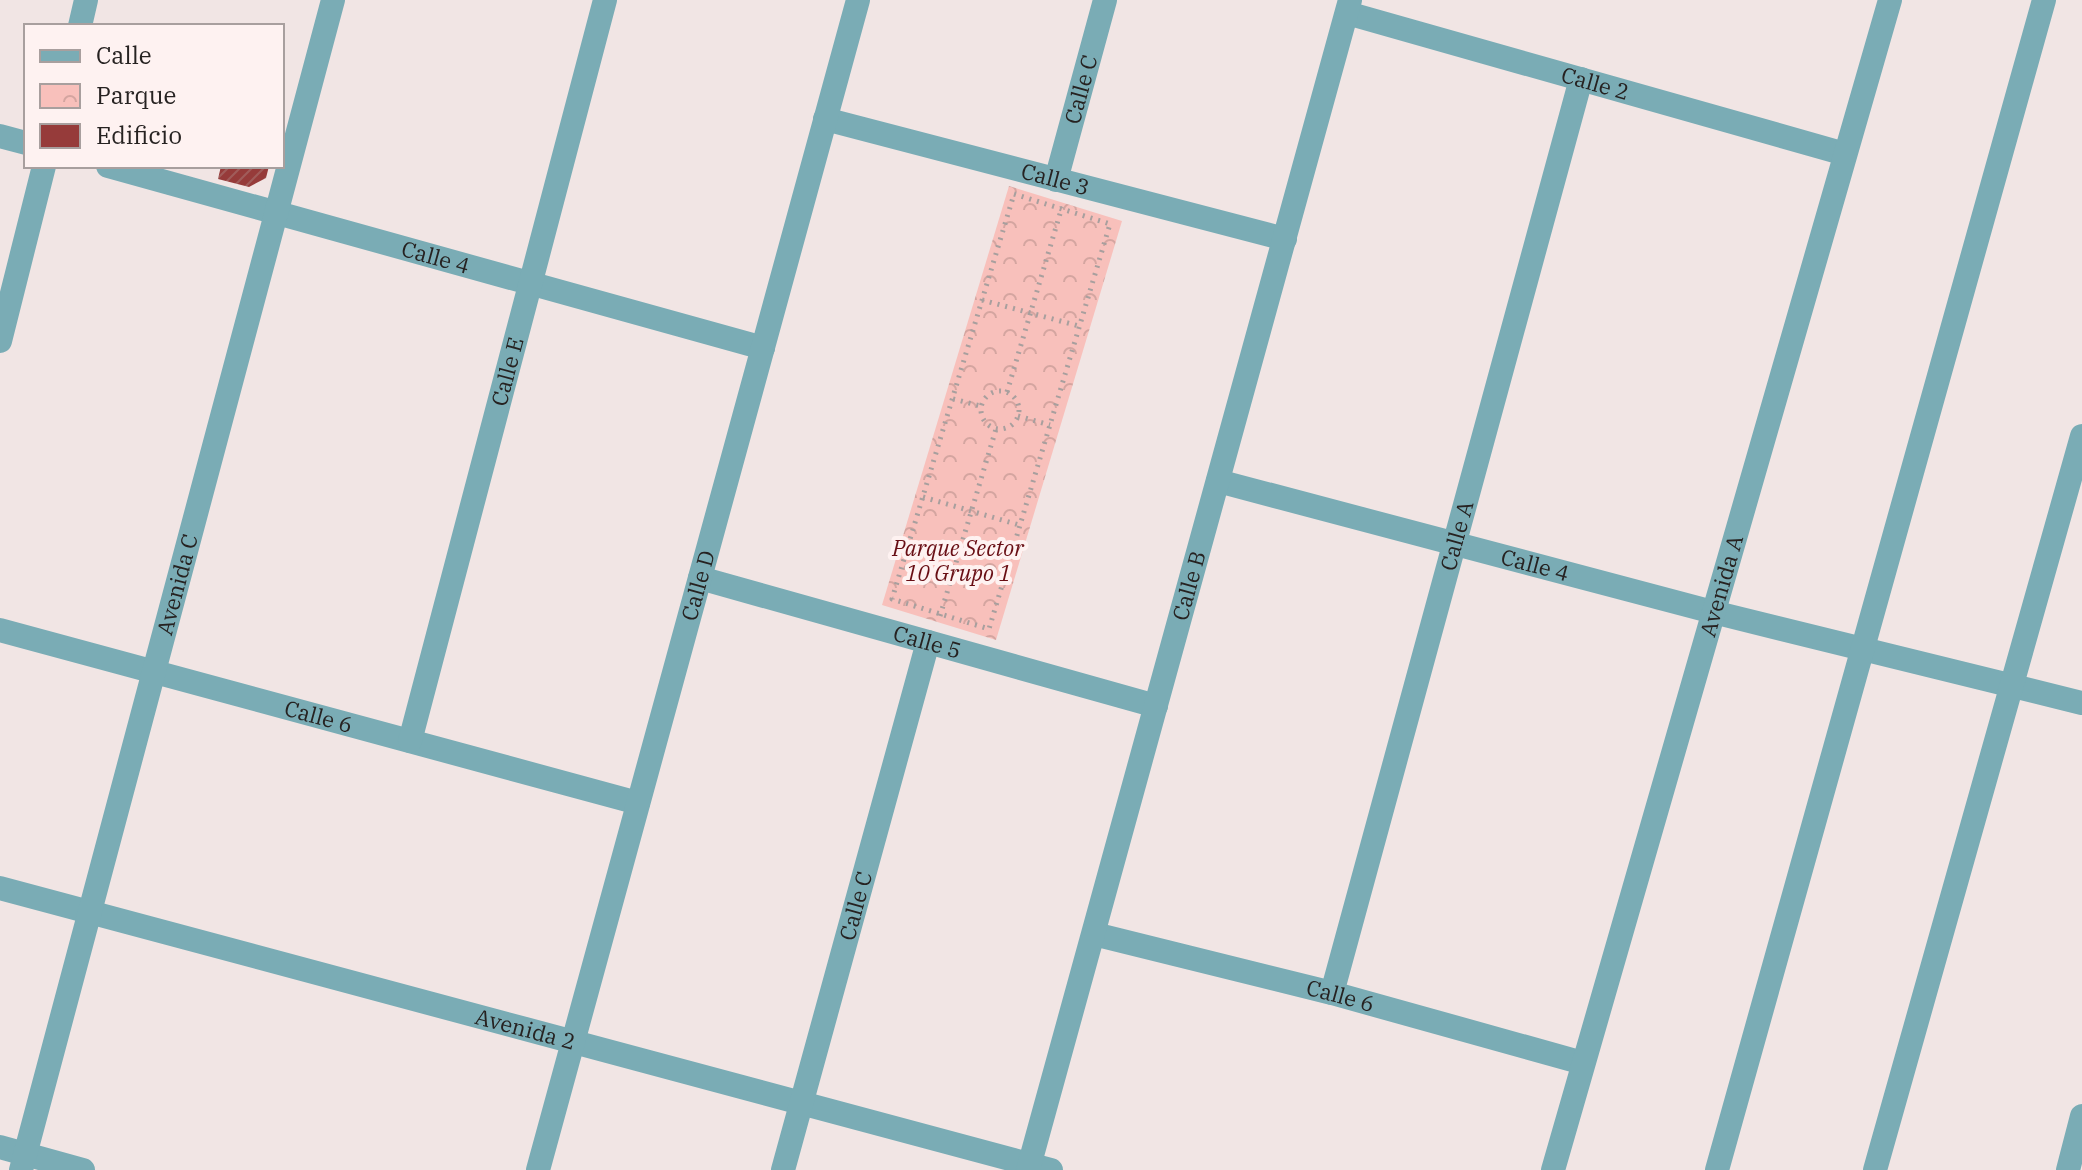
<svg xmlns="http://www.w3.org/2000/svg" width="2082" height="1170" font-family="'IBM Plex Serif',serif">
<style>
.park{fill:url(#park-crowns)}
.building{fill:url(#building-hatch)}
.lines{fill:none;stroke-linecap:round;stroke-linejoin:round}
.path{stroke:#a89f9e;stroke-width:5;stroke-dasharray:2 6;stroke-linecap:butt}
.minor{stroke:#7aacb5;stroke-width:24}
.labels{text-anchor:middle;stroke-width:8;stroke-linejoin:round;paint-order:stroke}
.street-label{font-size:22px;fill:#262221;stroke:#fef2f1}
.park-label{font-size:22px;font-style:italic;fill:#680e14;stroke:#fef2f1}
</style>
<defs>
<pattern id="park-crowns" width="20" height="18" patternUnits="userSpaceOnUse" patternTransform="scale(2)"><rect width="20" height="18" fill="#f8c0bb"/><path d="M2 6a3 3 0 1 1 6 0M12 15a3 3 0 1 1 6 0" fill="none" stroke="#d4a5a0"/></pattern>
<pattern id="building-hatch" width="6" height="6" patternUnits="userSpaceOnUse" patternTransform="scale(2)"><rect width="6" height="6" fill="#963b3a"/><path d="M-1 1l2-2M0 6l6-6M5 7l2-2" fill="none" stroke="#a05c5a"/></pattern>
</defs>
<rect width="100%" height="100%" fill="#f1e5e4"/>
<!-- park -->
<polygon class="park" points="1009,186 1122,221 996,640 882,605"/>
<!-- building -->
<polygon class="building" points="221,166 269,166 266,178 249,187 218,179"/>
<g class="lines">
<!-- path -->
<g class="path">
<polygon points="1014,194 1110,224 989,629 892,599"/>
<polyline points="982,300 1079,326"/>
<circle cx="1000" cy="410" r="19"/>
<polyline points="1007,392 1062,207"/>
<polyline points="953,399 981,406"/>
<polyline points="1018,416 1050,425"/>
<polyline points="923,497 1019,525"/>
<polyline points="940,616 996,429"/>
</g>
<!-- minor -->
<g class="minor">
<path id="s1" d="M1347,13L1845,154"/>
<polyline points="80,26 86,0"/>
<path id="s2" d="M825,119L1285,239"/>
<polyline points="0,136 26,143"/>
<path id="s3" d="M108,166L763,348"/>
<path id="s4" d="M1056,180L1105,0"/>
<polyline points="0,341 44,166"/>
<path id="s5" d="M1218,481L1713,612L2082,703"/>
<path id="s6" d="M700,578L1156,706"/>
<path id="s7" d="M0,630L638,803"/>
<path id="s8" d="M410,741L605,0"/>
<path id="s9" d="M0,888L1051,1170"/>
<path id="s10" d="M1094,934L1332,993L1583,1063"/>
<path id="s11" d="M1332,993L1581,79"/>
<polyline points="0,1147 83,1170"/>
<path id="s12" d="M21,1170L333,0"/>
<path id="s13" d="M538,1170L858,0"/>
<path id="s14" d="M783,1170L928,642"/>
<path id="s15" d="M1028,1170L1350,0"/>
<path id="s16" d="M1553,1170L1890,0"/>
<polyline points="1717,1170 2044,0"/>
<polyline points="1875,1170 2082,436"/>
<polyline points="2068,1170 2082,1116"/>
</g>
</g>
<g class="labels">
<!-- street labels -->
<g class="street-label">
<text dy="8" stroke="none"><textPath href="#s1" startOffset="258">Calle 2</textPath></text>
<text dy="8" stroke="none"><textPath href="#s4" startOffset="94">Calle C</textPath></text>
<text dy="8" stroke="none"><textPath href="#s2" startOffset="238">Calle 3</textPath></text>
<text dy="8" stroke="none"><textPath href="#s3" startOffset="340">Calle 4</textPath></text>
<text dy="8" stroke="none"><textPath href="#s8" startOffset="382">Calle E</textPath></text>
<text dy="8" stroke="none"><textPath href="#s11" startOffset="474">Calle A</textPath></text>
<text dy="8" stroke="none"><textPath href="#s5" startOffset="328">Calle 4</textPath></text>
<text dy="8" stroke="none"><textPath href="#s12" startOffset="606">Avenida C</textPath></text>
<text dy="8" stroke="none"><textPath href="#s13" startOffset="606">Calle D</textPath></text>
<text dy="8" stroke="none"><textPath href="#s15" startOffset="606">Calle B</textPath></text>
<text dy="8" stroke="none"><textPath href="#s16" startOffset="608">Avenida A</textPath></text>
<text dy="8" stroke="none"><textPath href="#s6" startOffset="236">Calle 5</textPath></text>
<text dy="8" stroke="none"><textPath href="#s7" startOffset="330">Calle 6</textPath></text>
<text dy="8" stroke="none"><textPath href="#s14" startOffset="274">Calle C</textPath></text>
<text dy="8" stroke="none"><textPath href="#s10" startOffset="254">Calle 6</textPath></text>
<text dy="8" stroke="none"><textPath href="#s9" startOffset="544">Avenida 2</textPath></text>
</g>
<!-- park labels -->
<g class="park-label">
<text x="958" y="556">Parque Sector<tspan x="958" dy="25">10 Grupo 1</tspan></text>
</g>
</g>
<!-- legend -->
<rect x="24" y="24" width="260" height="144" fill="#fef2f1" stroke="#a89f9e" stroke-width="2"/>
<rect x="40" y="50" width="40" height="12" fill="#7aacb5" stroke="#a89f9e" stroke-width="2"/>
<text x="96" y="64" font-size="24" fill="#262221">Calle</text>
<rect x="40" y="84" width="40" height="24" fill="url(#park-crowns)" stroke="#a89f9e" stroke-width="2"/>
<text x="96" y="104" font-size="24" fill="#262221">Parque</text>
<rect x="40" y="124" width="40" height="24" fill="#963b3a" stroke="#a89f9e" stroke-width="2"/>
<text x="96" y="144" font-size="24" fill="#262221">Edificio</text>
</svg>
